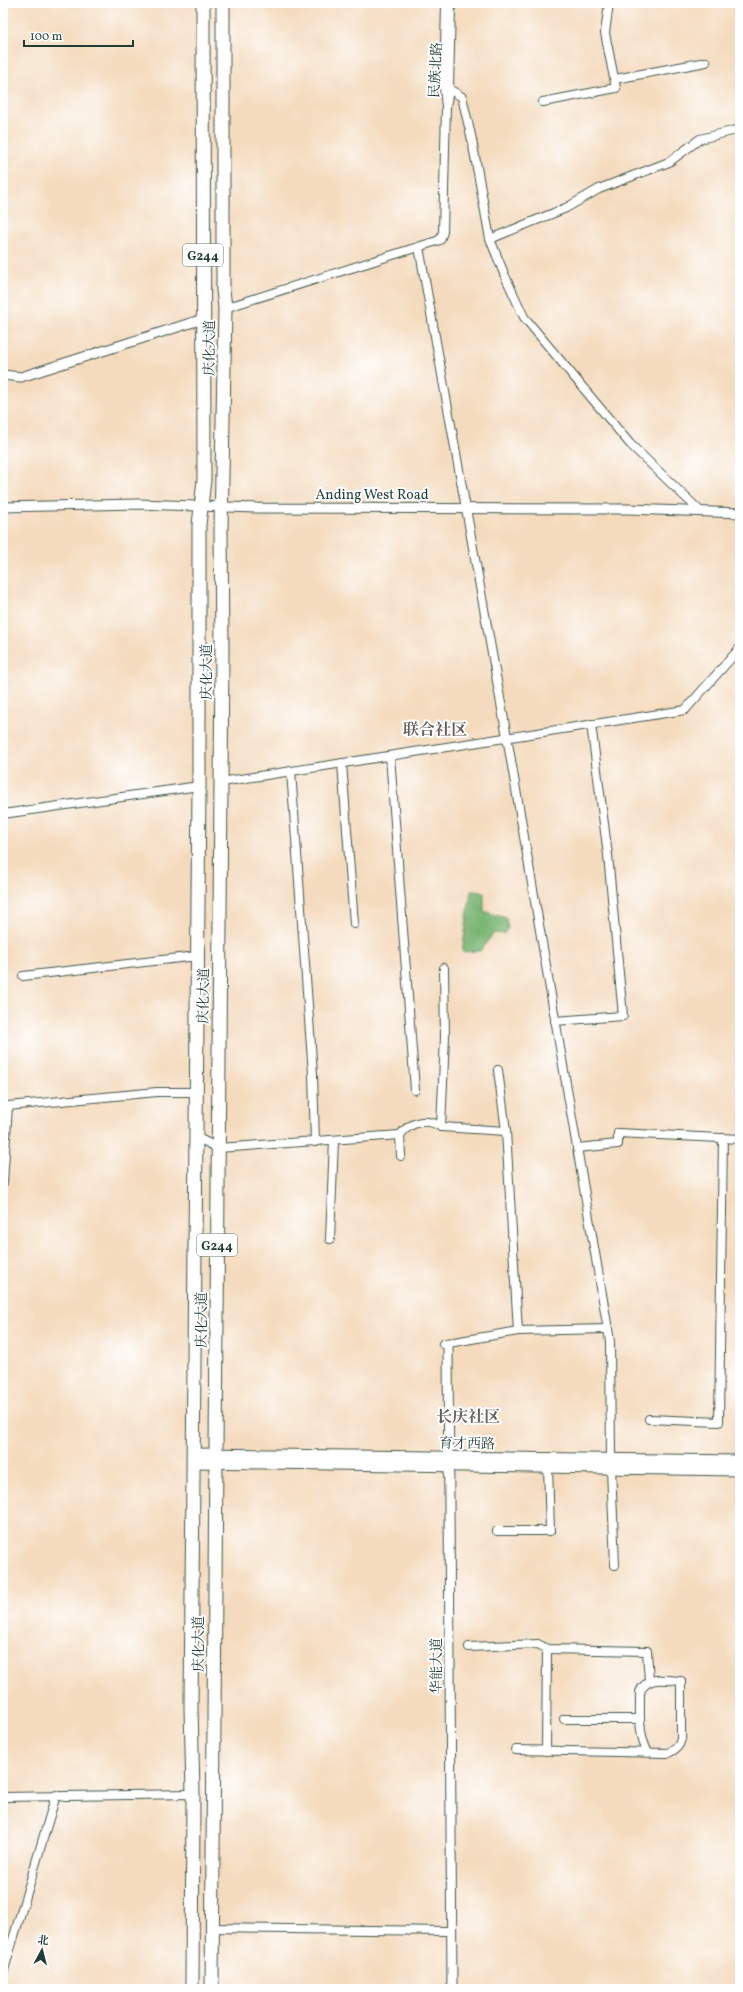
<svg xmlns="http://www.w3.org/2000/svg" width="743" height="1992" font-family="Vollkorn,'Noto Serif SC',serif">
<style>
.forest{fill:#7ab675;stroke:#4c7a54}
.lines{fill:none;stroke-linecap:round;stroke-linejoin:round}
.minor-casing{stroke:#3f5549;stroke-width:10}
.tertiary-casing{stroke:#3f5549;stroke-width:11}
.secondary-casing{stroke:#3f5549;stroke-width:13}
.trunk-casing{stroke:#3f5549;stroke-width:15}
.minor{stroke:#fff;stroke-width:8}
.tertiary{stroke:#fff;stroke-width:9}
.secondary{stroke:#fff;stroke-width:11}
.trunk{stroke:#fff;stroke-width:13}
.labels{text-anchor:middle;stroke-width:4;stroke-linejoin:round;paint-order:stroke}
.shield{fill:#fff;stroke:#627771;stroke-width:1}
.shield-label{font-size:13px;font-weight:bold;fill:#1f3d34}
.street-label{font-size:14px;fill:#1f3d34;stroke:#fff}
.quarter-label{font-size:16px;font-weight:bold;fill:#64625a;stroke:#fff}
</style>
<rect width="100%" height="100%" fill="#fff"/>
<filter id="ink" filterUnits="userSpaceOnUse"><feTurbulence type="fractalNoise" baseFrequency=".025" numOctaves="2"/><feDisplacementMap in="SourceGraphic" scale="8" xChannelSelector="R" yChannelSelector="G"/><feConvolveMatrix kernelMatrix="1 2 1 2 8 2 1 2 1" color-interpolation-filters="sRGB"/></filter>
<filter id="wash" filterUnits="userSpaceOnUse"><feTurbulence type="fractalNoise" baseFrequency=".012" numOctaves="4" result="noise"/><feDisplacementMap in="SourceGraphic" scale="16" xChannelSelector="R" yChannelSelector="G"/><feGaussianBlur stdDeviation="0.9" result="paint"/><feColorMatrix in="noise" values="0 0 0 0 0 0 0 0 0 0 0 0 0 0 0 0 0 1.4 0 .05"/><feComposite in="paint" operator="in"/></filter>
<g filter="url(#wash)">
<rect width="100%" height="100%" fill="#f4dbbe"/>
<!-- forest -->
<polygon class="forest" points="471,891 484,892 484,911 506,918 508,928 504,934 494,933 480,951 462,952"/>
</g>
<g filter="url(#ink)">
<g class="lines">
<defs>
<g id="minor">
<polyline points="446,3 444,89 446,107 449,89 451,3"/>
<polyline points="615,79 706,62"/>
<polyline points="449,89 462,97 472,140 490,239 505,276 524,317 630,444 701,512"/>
<polyline points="543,102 616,88 605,33 609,3"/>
<polyline points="490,239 566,208 599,189 669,162 700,139 740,129"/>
<polyline points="419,247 507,737 610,1341 611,1459"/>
<polyline points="225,308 440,240 443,232 446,107"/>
<polyline points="390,756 415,1090"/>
<polyline points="342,763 354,924"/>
<polyline points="291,771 313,1074 315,1142"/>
<polyline points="221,782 685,710 740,648"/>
<polyline points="3,814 199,786"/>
<polyline points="23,976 197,956"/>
<polyline points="555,1021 623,1016 608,855 591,724"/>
<polyline points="498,1070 506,1131 518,1331"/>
<polyline points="441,1127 445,1037 444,968"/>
<polyline points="196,1137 218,1148 400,1135"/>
<polyline points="577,1148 618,1144 618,1133 740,1139"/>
<path d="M401,1156L400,1135C410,1122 427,1117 441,1127L506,1131"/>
<polyline points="3,1183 8,1106 157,1092 197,1092"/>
<polyline points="330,1239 334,1140"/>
<polyline points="443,1344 518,1331 608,1329"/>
<polyline points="649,1419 719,1422 723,1138"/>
<polyline points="611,1468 615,1565"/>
<polyline points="497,1531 550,1531 548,1467"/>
<polyline points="469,1647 538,1644 547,1649 647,1651 649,1681"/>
<polyline points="564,1719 640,1719"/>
<path d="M516,1750L668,1753C675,1750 679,1747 681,1739V1681C666,1680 647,1675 640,1692C640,1714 638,1733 648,1753"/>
<polyline points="546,1751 547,1649"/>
<polyline points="3,1797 193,1794"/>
<polyline points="212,1928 447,1931"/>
<polyline points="3,1973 56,1795"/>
</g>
<g id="tertiary">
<polyline points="3,375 21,377 203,319"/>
<polyline points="3,507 137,504 257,508 628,509 740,513"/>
<polyline points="448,1343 452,1989"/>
</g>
<g id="secondary">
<polyline points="194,1454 740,1461"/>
<polyline points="194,1462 740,1470"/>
</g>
<g id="trunk">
<polyline points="192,1989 193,1794 191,1707 199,786 199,525 204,480 203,3"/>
<polyline points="212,1989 222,649 221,531 225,308 223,290 223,3"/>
</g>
</defs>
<!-- minor casing -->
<use href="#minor" class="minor-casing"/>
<!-- tertiary casing -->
<use href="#tertiary" class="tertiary-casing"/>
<!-- secondary casing -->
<use href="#secondary" class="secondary-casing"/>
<!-- trunk casing -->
<use href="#trunk" class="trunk-casing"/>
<!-- minor -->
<use href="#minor" class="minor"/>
<!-- tertiary -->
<use href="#tertiary" class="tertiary"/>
<!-- secondary -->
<use href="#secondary" class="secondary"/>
<!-- trunk -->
<use href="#trunk" class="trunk"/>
</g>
</g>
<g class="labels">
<!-- shield labels -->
<g class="shield">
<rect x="183" y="244" width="40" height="22" rx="3"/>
<rect x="197" y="1234" width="40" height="22" rx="3"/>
</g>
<g class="shield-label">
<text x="203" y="260">G244</text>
<text x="217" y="1250">G244</text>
</g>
<!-- street labels -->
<g class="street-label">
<text transform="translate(435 70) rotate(-87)" y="5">民族北路</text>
<text transform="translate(209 348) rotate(-89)" y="5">庆化大道</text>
<text x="372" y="499">Anding West Road</text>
<text transform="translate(206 672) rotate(-90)" y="5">庆化大道</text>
<text transform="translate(203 996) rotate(-89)" y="5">庆化大道</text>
<text transform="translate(201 1320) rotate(-90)" y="5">庆化大道</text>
<text transform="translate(467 1443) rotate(1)" y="5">育才西路</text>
<text transform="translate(198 1644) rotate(-90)" y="5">庆化大道</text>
<text transform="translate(436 1666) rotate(-90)" y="5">华能大道</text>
</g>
<!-- quarter labels -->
<g class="quarter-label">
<text x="435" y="735">联合社区</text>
<text x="468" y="1422">长庆社区</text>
</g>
</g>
<!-- margin -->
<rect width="743" height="1992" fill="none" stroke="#fff" stroke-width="16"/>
<!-- north arrow -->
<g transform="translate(42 1950) rotate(7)" stroke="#ffffff" stroke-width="3" paint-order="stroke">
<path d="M0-3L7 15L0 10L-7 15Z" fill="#1f3d34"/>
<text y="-6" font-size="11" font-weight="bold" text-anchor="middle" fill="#1f3d34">北</text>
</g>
<!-- scale -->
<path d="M24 40v6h109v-6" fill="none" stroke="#1f3d34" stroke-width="2"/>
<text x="30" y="40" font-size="12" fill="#1f3d34" stroke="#ffffff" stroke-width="3" paint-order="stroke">100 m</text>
</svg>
